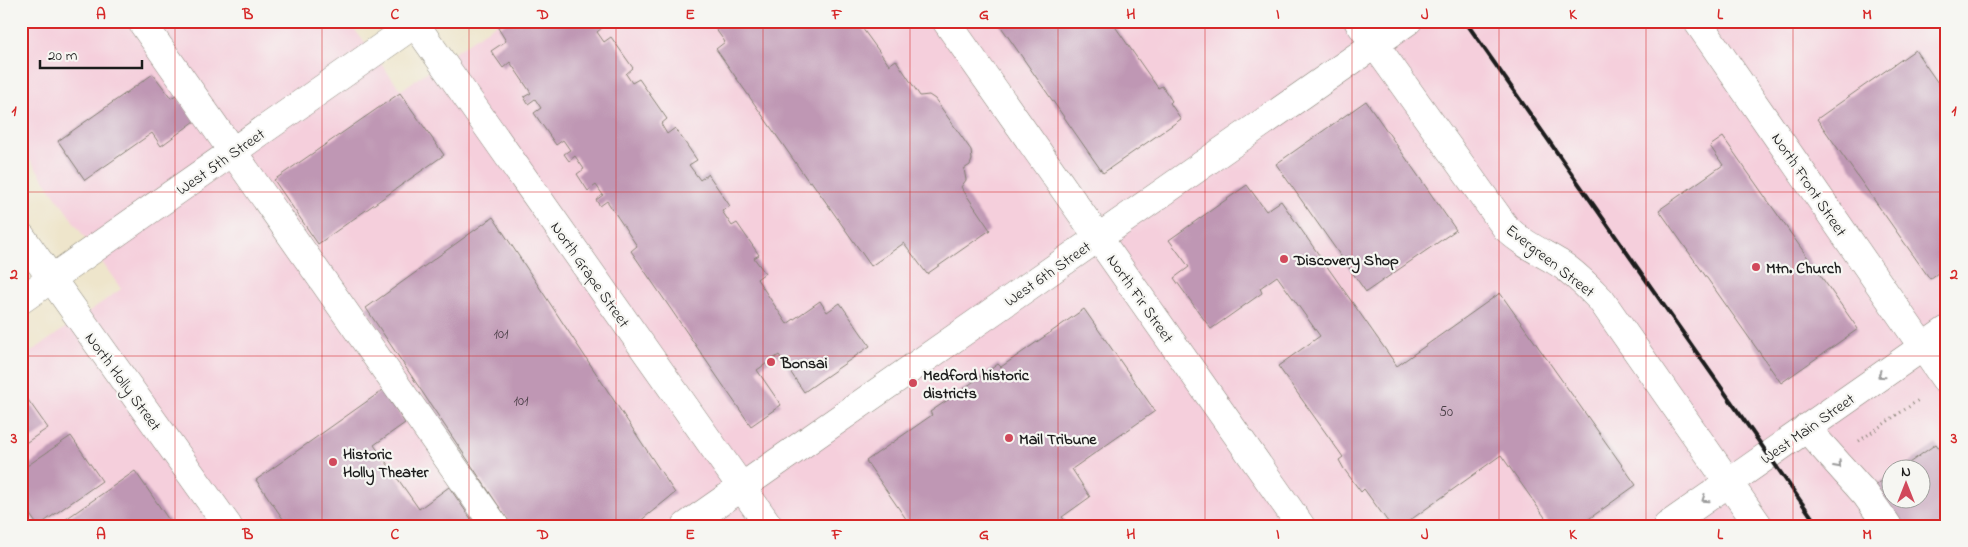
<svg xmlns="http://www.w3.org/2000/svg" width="1968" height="547" font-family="'Indie Flower',sans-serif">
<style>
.built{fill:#f5cfdc;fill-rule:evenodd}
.building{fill:#bf97b4}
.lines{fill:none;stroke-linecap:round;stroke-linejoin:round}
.minor-casing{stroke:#858074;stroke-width:29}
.major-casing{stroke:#858074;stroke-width:29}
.path{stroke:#858074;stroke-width:3;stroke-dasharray:1 4;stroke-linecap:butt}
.minor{stroke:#fff;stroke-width:28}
.major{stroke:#fff;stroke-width:28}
.rail{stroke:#1c1c1c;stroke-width:4}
.oneway{stroke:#999}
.grid{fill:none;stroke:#d62828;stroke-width:1;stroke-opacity:0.55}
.poi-dot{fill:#d1495b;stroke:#f6f6f2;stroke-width:2}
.labels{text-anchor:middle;stroke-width:4.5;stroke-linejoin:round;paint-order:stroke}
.number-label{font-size:14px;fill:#453b42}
.street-label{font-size:16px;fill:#1c1c1c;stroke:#f6f6f2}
.poi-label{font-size:16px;font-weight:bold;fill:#1c1c1c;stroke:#f6f6f2;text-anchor:start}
.neatline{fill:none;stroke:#d62828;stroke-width:2}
.grid-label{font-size:16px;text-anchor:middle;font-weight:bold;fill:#d62828}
</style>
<rect width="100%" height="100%" fill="#f6f6f2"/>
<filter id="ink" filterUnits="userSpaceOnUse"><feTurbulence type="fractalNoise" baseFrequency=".02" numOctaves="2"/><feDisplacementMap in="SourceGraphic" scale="10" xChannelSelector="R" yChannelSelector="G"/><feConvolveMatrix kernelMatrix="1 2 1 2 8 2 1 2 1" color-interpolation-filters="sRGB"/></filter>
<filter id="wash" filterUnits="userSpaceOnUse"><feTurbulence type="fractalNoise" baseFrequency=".0096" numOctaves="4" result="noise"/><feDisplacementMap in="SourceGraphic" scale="20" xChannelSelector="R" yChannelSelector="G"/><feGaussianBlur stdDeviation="1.12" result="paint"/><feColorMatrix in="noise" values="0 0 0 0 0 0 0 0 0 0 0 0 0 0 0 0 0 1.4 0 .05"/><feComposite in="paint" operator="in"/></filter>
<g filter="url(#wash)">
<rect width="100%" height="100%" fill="#eee5cb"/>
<!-- built -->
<path class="built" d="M21,21H348L401,90L500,21H1947V526H21V359L121,289L21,147ZM1890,470H1920V500H1890Z"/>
<g id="blocks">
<!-- building -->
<g class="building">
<polygon points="21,21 31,21 21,28"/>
<polygon points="508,21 599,21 603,27 597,32 604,42 611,37 633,68 626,74 632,83 639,79 667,119 661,124 667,134 675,128 697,160 689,165 700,180 708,174 730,206 722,211 732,226 737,223 759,255 754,258 765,273 757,279 787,324 820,301 827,312 840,303 870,346 804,392 779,355 757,370 781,405 751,426 631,251 637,246 607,201 600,206 596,200 603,195 596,185 588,191 577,174 584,169 575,156 569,161 564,154 570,150 563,140 556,145 534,113 541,108 535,99 528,104 524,97 531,93 510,62 503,68 491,51 506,41 498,28"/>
<polygon points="710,21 857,21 889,65 896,60 920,96 929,95 935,99 971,150 972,160 970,165 964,169 966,180 961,187 990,230 927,274 904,243 871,266 811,181 809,182 716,49 725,42"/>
<polygon points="997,21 1119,21 1114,25 1158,88 1162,86 1172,101 1170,103 1181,119 1103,173"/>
<polygon points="1915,50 1947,96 1947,266 1930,279 1817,119"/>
<polygon points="153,74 171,98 176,95 195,121 161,146 152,133 85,180 58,141"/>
<polygon points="400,93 444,155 318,244 274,180"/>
<polygon points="1366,101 1456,230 1366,292 1276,164"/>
<polygon points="1723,137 1858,329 1781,383 1659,210 1723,165 1710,146"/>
<polygon points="1247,185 1266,211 1281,201 1397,366 1500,293 1636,485 1579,526 1551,526 1501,455 1402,526 1391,526 1364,489 1361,492 1344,469 1339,460 1343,457 1278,366 1320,336 1277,276 1260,288 1262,293 1211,329 1174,278 1189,267 1169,240"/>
<polygon points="493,217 675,493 634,526 512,526 366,308"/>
<polygon points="1084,309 1155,411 1072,469 1090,497 1062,517 1069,526 911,526 866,461 932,415 930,412 952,397 998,364 1001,367"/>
<polygon points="21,390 48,428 21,446"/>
<polygon points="383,390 405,423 374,445 419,509 449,487 476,526 288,526 256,480"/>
<polygon points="71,436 102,481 38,526 21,502 21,470"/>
<polygon points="1936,444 1947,459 1947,526 1898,526 1871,489 1890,475 1890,500 1920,500 1920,470 1899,470"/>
<polygon points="135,471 173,526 56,526"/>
</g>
</g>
</g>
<g filter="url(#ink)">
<use href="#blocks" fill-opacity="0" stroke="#858074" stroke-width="1"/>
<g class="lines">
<defs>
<g id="minor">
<polyline points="141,21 495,526"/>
<polyline points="413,21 769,526"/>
<polyline points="946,21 1301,526"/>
<path d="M1358,21L1506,228C1523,244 1539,251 1559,263C1575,273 1588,287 1601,300L1759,526"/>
<polyline points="1697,21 1947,382"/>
<polyline points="21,236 228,526"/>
<polyline points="21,300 419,21"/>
<polyline points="1806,428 1866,495 1888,526"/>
<polyline points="686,526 1408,21"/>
</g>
<polyline id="major" points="1667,526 1947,330"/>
</defs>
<!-- minor casing -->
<use href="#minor" class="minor-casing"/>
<!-- major casing -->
<use href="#major" class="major-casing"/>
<!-- path -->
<polyline class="path" points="1859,441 1920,399"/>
<!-- minor -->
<use href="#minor" class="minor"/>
<!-- major -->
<use href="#major" class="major"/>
<!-- rail -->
<polyline class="rail" points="1465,21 1818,526"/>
</g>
<!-- one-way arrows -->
<defs><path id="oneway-chevron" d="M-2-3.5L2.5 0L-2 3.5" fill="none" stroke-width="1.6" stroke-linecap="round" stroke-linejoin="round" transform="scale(1.25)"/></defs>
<g class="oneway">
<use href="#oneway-chevron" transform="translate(1881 375) rotate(145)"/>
<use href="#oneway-chevron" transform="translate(1838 465) rotate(48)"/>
<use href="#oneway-chevron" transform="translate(1705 499) rotate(145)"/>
</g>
</g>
<!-- grid -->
<path class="grid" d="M175,21V526M322,21V526M469,21V526M616,21V526M763,21V526M910,21V526M1058,21V526M1205,21V526M1352,21V526M1499,21V526M1646,21V526M1793,21V526M21,192H1947M21,356H1947"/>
<!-- markers -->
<g class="poi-dot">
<circle cx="1284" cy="259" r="5"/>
<circle cx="1756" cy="267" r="5"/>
<circle cx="771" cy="362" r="5"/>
<circle cx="913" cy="383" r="5"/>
<circle cx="1009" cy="438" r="5"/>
<circle cx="333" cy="462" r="5"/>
</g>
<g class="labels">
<!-- number labels -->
<g class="number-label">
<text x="501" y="338">101</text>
<text x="521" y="405">101</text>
<text x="1446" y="416">50</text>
</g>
<!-- street labels -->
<g class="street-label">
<text transform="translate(220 161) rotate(-35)" y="6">West 5th Street</text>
<text transform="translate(1810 184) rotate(56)" y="6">North Front Street</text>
<text transform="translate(1551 260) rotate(38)" y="6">Evergreen Street</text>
<text transform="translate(1047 273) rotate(-35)" y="6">West 6th Street</text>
<text transform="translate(591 274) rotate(55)" y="6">North Grape Street</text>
<text transform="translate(1141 298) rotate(55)" y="6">North Fir Street</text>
<text transform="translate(124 381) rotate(54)" y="6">North Holly Street</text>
<text transform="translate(1807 428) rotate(-35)" y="6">West Main Street</text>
</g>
<!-- poi labels -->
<g class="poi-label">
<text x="1294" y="265">Discovery Shop</text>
<text x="1766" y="273">Mtn. Church</text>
<text x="781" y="368">Bonsai</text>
<text x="923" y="380">Medford historic<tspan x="923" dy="18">districts</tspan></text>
<text x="1019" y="444">Mail Tribune</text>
<text x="343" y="459">Historic<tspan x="343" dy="18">Holly Theater</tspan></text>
</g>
</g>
<!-- margin -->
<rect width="1968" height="547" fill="none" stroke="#f6f6f2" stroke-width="55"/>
<!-- north arrow -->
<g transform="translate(1906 484)"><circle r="24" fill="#f6f6f2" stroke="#9f9f9c"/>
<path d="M0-4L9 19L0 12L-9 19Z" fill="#d1495b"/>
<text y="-8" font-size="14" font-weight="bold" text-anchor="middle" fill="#1c1c1c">N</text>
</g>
<!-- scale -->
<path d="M40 60v8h102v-8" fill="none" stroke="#1c1c1c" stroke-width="2.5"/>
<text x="48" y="60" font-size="15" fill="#1c1c1c" stroke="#f6f6f2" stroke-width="4" paint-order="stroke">20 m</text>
<rect x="28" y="28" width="1912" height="492" class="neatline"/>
<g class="grid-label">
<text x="101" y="19">A</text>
<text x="248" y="19">B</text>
<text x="395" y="19">C</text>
<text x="543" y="19">D</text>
<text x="690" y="19">E</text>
<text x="837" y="19">F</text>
<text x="984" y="19">G</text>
<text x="1131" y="19">H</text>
<text x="1278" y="19">I</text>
<text x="1425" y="19">J</text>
<text x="1573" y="19">K</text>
<text x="1720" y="19">L</text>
<text x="1867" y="19">M</text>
<text x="14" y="115">1</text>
<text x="1954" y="115">1</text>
<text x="14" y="279">2</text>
<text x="1954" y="279">2</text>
<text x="14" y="443">3</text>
<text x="1954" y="443">3</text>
<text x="101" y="539">A</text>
<text x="248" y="539">B</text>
<text x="395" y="539">C</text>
<text x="543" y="539">D</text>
<text x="690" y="539">E</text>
<text x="837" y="539">F</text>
<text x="984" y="539">G</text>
<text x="1131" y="539">H</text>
<text x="1278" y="539">I</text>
<text x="1425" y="539">J</text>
<text x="1573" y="539">K</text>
<text x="1720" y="539">L</text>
<text x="1867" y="539">M</text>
</g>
</svg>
